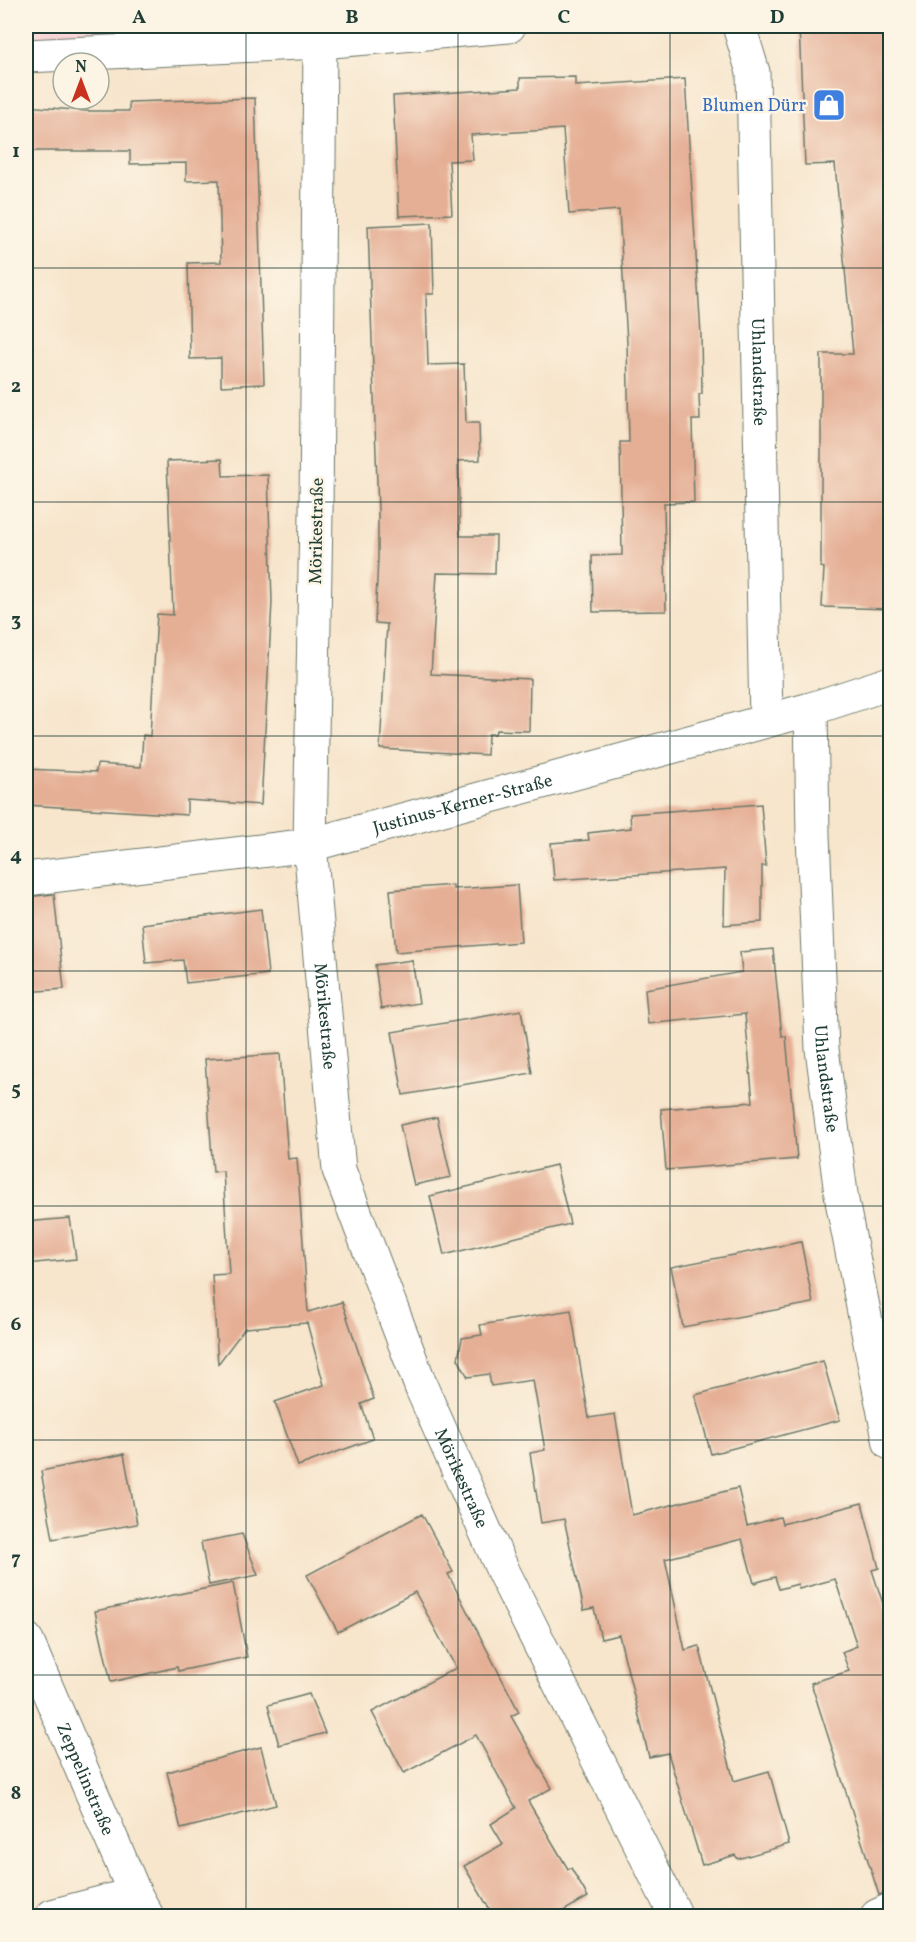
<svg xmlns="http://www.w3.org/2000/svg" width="916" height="1942" font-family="Vollkorn,serif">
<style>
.built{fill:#f7cfd4}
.building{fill:#e5af95}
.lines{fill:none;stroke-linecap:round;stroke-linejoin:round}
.minor-casing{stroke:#6b7869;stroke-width:35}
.minor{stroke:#fff;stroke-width:33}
.grid{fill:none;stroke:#1f3d34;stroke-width:1.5;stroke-opacity:0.55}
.labels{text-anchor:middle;stroke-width:5;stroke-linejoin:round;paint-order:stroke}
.shop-label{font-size:18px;fill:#366cbe;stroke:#fcf5e5;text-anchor:end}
.street-label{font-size:18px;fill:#1f3d34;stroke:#fcf5e5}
.neatline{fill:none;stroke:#1f3d34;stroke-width:2}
.grid-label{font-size:20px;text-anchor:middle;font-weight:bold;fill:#1f3d34}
</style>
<rect width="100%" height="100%" fill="#fcf5e5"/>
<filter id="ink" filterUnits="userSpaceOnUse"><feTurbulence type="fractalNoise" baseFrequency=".0167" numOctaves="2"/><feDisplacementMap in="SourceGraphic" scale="12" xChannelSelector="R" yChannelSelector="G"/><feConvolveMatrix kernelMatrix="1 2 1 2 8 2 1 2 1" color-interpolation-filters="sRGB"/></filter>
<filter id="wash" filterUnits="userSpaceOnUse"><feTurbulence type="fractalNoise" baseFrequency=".008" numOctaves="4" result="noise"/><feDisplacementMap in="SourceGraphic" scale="24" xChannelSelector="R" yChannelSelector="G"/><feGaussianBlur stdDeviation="1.35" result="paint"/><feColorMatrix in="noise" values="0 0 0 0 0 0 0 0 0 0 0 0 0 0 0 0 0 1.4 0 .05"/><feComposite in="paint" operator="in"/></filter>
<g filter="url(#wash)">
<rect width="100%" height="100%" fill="#f7e5cc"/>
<!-- built -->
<polygon class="built" points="26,26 509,26 26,56"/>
<g id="blocks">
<!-- building -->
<g class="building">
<polygon points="799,26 891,26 891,501 889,569 891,569 891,609 822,607 824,568 821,567 821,354 853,354 835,164 805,165"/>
<polygon points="575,77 575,86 685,79 701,335 702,394 699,394 700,420 692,420 694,502 664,503 666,611 593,612 592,556 622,555 620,442 629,442 627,342 619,210 569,214 563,129 471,135 473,160 449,161 452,214 399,216 393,96 520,88 520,78"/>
<polygon points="255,98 264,384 221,386 221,358 190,359 188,263 221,262 219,180 186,181 186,163 130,164 130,151 26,151 26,106 87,111 129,111 129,102"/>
<polygon points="432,223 434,294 426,294 428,365 464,364 466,423 479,423 480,460 458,461 460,536 496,536 495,574 437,573 431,674 530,679 529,731 496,730 495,734 488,734 487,755 380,749 387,624 375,623 378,557 378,511 368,226"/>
<polygon points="222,459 223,476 268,475 272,602 261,805 187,800 187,815 26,805 26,769 96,772 97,764 141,767 143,735 150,736 157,614 173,615 167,461"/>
<polygon points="761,804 766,866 762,866 762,922 724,925 725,869 554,880 551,843 589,840 588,833 631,828 630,814"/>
<polygon points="453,885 453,889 517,885 521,942 396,952 390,890"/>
<polygon points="54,894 64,989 26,992 26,897"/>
<polygon points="261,909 268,974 186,983 183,960 146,963 142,924"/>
<polygon points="773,949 782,1036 786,1036 797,1159 666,1170 661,1109 753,1102 745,1014 648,1024 645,989 742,972 740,952"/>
<polygon points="412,960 419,1003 381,1009 375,965"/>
<polygon points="521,1010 532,1073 403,1095 392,1032"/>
<polygon points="280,1054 288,1159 297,1158 308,1312 342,1302 374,1399 361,1404 373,1439 298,1466 275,1402 324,1385 307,1323 245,1328 218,1364 212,1275 229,1274 223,1171 213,1172 205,1059"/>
<polygon points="437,1117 451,1177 414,1185 400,1125"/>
<polygon points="556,1165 570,1224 444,1255 430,1196"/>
<polygon points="70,1218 76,1259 26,1264 26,1222"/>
<polygon points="801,1242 813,1303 683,1327 671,1267"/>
<polygon points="571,1310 589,1418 615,1414 632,1515 738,1488 747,1526 780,1517 782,1524 862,1503 879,1568 872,1570 891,1628 891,1891 879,1895 811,1683 849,1671 842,1652 857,1646 835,1579 799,1589 798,1584 779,1589 775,1577 754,1583 742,1539 665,1559 685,1650 699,1646 734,1781 769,1771 789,1844 738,1859 735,1855 702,1865 668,1753 649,1757 619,1635 601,1639 594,1608 584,1610 564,1519 541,1523 530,1453 545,1450 533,1380 491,1386 489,1374 468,1377 458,1359 462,1338 482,1335 480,1325"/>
<polygon points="823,1361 840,1420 711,1454 695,1395"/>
<polygon points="124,1454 137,1524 53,1539 41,1471"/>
<polygon points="422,1514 453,1572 448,1574 519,1712 511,1716 552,1788 528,1801 568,1869 571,1868 588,1897 553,1917 494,1917 464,1866 503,1844 491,1824 516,1808 476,1735 404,1773 372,1712 456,1668 415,1592 338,1632 307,1575"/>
<polygon points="242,1534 258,1575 209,1585 201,1542"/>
<polygon points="233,1583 247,1657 178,1671 177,1667 111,1682 95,1611"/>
<polygon points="309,1694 325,1733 279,1745 268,1705"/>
<polygon points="261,1747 276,1805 181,1829 167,1772"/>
</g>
</g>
</g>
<g filter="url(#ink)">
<use href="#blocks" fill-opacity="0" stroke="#6b7869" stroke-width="1.5"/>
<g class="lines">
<defs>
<g id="minor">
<path id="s1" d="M739,26L753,72L766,720"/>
<path id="s2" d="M320,42L316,514L310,845L339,1170L422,1389L504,1573L676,1916"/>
<polyline points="26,56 320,42 509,26"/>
<path id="s3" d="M811,709L813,835L822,1049L842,1201L890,1443"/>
<path id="s4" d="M26,879L310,845L811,709L890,683"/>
<path id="s5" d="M26,1639L135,1894L147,1916"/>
<polyline points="52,1916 135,1894"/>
<polyline points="877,1916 890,1910"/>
</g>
</defs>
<!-- minor casing -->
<use href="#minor" class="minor-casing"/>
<!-- minor -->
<use href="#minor" class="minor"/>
</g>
</g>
<!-- grid -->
<path class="grid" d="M246,26V1916M458,26V1916M670,26V1916M26,268H890M26,502H890M26,736H890M26,971H890M26,1206H890M26,1440H890M26,1675H890"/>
<!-- icons -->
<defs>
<symbol id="shop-square" viewBox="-11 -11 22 22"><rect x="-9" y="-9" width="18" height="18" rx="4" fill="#3f7fe0" stroke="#fcf5e5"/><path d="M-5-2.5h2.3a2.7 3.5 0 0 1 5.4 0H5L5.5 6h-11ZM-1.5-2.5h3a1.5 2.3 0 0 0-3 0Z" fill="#fff"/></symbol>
</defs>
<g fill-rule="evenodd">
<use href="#shop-square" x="810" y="86" width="38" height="38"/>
</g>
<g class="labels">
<!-- shop labels -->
<g class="shop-label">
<text x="806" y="111">Blumen Dürr</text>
</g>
<!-- street labels -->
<g class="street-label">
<text dy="6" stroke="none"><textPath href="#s1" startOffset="348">Uhlandstraße</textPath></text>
<text transform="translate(316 531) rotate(-89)" y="6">Mörikestraße</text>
<text dy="6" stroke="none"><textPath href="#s4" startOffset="444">Justinus-Kerner-Straße</textPath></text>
<text dy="6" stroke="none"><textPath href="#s2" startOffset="975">Mörikestraße</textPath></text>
<text dy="6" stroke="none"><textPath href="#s3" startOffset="370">Uhlandstraße</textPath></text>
<text dy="6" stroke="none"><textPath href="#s2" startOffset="1461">Mörikestraße</textPath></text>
<text dy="6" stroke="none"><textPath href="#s5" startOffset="152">Zeppelinstraße</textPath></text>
</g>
</g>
<!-- margin -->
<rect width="916" height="1942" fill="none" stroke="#fcf5e5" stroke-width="66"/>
<!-- north arrow -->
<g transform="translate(81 81)"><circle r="28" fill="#fcf5e5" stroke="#a4ab9e" stroke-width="1.5"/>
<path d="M0-4.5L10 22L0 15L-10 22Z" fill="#c8321e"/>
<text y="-9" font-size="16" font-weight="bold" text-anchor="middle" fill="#1f3d34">N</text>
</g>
<rect x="33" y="33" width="850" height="1876" class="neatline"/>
<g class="grid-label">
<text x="139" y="23">A</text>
<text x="352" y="23">B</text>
<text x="564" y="23">C</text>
<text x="777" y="23">D</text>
<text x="16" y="157">1</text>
<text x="16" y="392">2</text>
<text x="16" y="626">3</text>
<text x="16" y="861">4</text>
<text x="16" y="1095">5</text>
<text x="16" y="1330">6</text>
<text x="16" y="1564">7</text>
<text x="16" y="1799">8</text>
</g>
</svg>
